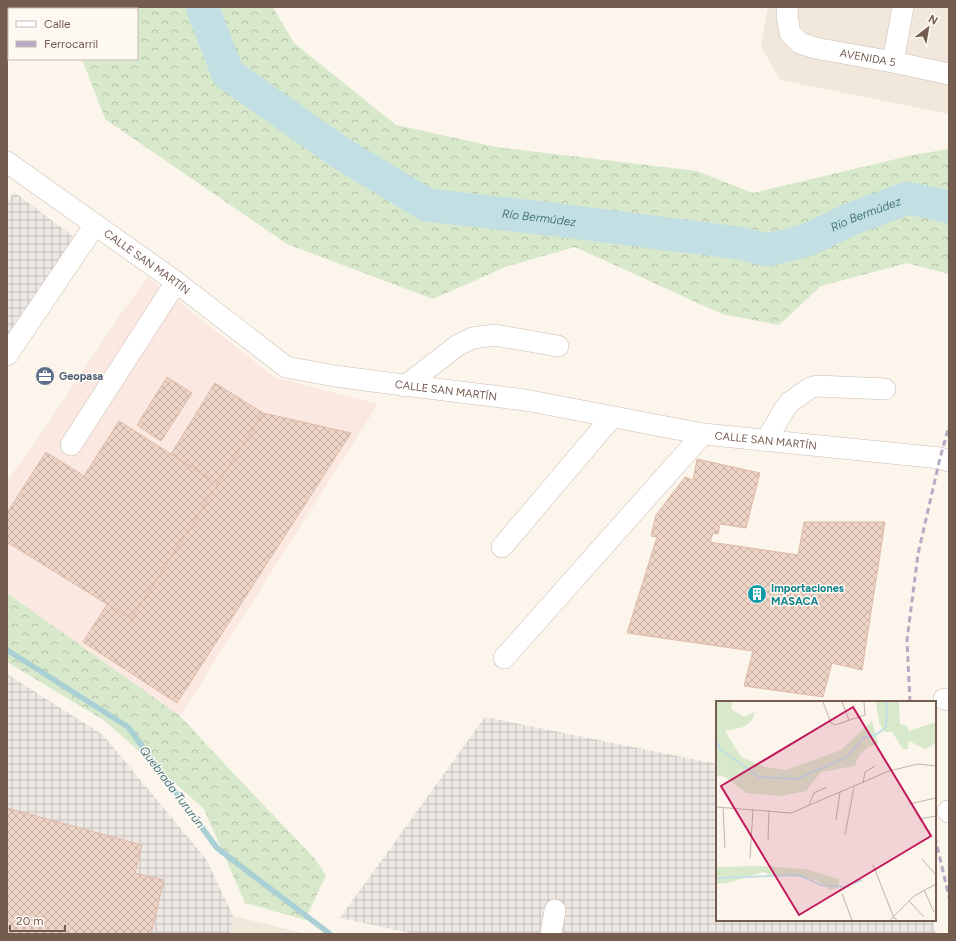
<svg xmlns="http://www.w3.org/2000/svg" width="956" height="941" font-family="Figtree,sans-serif">
<style>
.residential{fill:#f2e7db}
.commercial{fill:#fae8e1}
.industrial{fill:url(#industrial-grid)}
.forest{fill:url(#forest-crowns)}
.lines{fill:none;stroke-linecap:round;stroke-linejoin:round}
.stream{stroke:#a9d0d5;stroke-width:5.5}
.river{stroke:#c2e0e4;stroke-width:33}
.building{fill:url(#building-cross-hatch);stroke:#dfbba8}
.minor-casing{stroke:#cdbdb3;stroke-width:22}
.minor{stroke:#fff;stroke-width:21}
.rail{stroke:#b8aac5;stroke-width:3;stroke-dasharray:6 4;stroke-linecap:butt}
.labels{text-anchor:middle;stroke-width:3;stroke-linejoin:round;paint-order:stroke}
.street-label{font-size:11px;fill:#755c51;stroke:#fef9f3}
.service-label{font-size:11px;font-weight:bold;fill:#4e5e75;stroke:#fef9f3;text-anchor:start}
.culture-label{font-size:11px;font-weight:bold;fill:#0d838f;stroke:#fef9f3;text-anchor:start}
.water-label{font-size:12px;font-style:italic;fill:#48787f;stroke:#fef9f3}
.inset-river{fill:none;stroke:#c2e0e4;stroke-width:2}
.inset-road{fill:none;stroke:#c1b3a9;stroke-width:1}
.view{fill:#c2185b;fill-opacity:0.15;stroke:#c2185b;stroke-width:2}
.inset-edge{fill:none;stroke:#755c51;stroke-width:2}
</style>
<defs>
<pattern id="industrial-grid" width="8" height="8" patternUnits="userSpaceOnUse"><rect width="8" height="8" fill="#ede8e4"/><path d="M0 4h8M4 0v8" fill="none" stroke="#c5bfbb"/></pattern>
<pattern id="forest-crowns" width="20" height="18" patternUnits="userSpaceOnUse"><rect width="20" height="18" fill="#d8e8cb"/><path d="M2 6a3 3 0 1 1 6 0M12 15a3 3 0 1 1 6 0" fill="none" stroke="#b4bfa7"/></pattern>
<pattern id="building-cross-hatch" width="8" height="8" patternUnits="userSpaceOnUse"><rect width="8" height="8" fill="#eed4c6"/><path d="M0 0l8 8M0 8l8-8" fill="none" stroke="#c5afa3"/></pattern>
</defs>
<rect width="100%" height="100%" fill="#fbf5ec"/>
<!-- residential -->
<g class="residential">
<polygon points="768,7 949,7 949,114 780,80 761,46"/>
<polygon points="233,916 307,934 230,934"/>
</g>
<!-- commercial -->
<polygon class="commercial" points="148,277 274,377 378,404 180,716 7,593 7,481 41,434 123,311"/>
<!-- industrial -->
<g class="industrial">
<polygon points="14,192 75,238 7,338 7,203"/>
<polygon points="7,674 103,735 206,859 233,916 230,934 7,934"/>
<polygon points="485,717 717,764 717,920 933,920 936,934 415,934 340,918"/>
</g>
<!-- forest -->
<g class="forest">
<polygon points="62,7 273,7 294,43 396,125 496,147 697,171 753,193 913,155 949,149 949,274 907,263 821,286 779,325 722,314 575,247 508,266 433,299 287,244 105,119 82,59 137,59 137,9 63,9"/>
<polygon points="7,593 180,716 234,774 315,859 326,875 305,920 245,903 204,809 105,721 7,662"/>
</g>
<g class="lines">
<!-- stream -->
<polyline class="stream" points="7,650 128,727 217,848 330,934"/>
<!-- river -->
<path class="river" id="s1" d="M202,7L228,74L339,152L427,205L550,219L739,243L767,250L807,240L851,219L908,198L949,207"/>
</g>
<!-- building -->
<g class="building">
<polygon points="167,377 192,393 161,441 137,425"/>
<polygon points="215,383 263,413 218,484 171,454"/>
<polygon points="263,413 351,433 177,703 83,642 108,603 131,619"/>
<polygon points="119,421 218,484 131,619 7,542 7,513 46,452 84,476"/>
<polygon points="697,459 760,473 746,528 720,524 718,534 713,533 710,542 798,555 804,522 885,522 862,670 832,663 823,697 744,686 753,651 627,633 657,537 651,536 656,515 685,477 693,480"/>
<polygon points="7,808 142,845 135,873 164,880 151,934 7,934"/>
</g>
<g class="lines">
<defs>
<g id="minor">
<path id="s2" d="M788,7L787,16L790,33L800,43L815,48L893,62L949,74"/>
<polyline points="893,62 903,7"/>
<path id="s3" d="M7,162L176,282L286,367L335,376L380,382L525,400L703,434L940,458L949,461"/>
<polyline points="7,355 95,225"/>
<polyline points="405,386 458,345 473,338 494,335 558,346"/>
<polyline points="766,441 784,410 790,402 810,388 817,386 885,389"/>
<polyline points="71,445 176,282"/>
<polyline points="502,547 612,417"/>
<polyline points="504,658 703,434"/>
<polyline points="944,699 949,700"/>
<polyline points="948,811 949,812"/>
<polyline points="551,934 555,910"/>
</g>
</defs>
<!-- minor casing -->
<use href="#minor" class="minor-casing"/>
<!-- minor -->
<use href="#minor" class="minor"/>
<!-- rail -->
<g class="rail">
<polyline points="910,702 907,640 918,554 940,458 949,426"/>
<polyline points="935,837 949,897"/>
</g>
</g>
<!-- icons -->
<defs>
<symbol id="office-disc" viewBox="-11 -11 22 22"><circle r="9.5" fill="#5c6f8a" stroke="#fef9f3"/><path d="M-6-3h4V-5.5h4V-3h4V5H-6ZM-1-4.5V-3h2v-1.5ZM-6 0V1H6V0Z" fill="#fff"/></symbol>
<symbol id="building-disc" viewBox="-11 -11 22 22"><circle r="9.5" fill="#0f9aa8" stroke="#fef9f3"/><path d="M-4-6H4V6H1V3H-1V6H-4ZM-2.5-4.3h1.7v1.8h-1.7ZM.8-4.3h1.7v1.8H.8ZM-2.5-1h1.7V.8h-1.7ZM.8-1h1.7V.8H.8Z" fill="#fff"/></symbol>
</defs>
<g fill-rule="evenodd">
<use href="#office-disc" x="34" y="365" width="22" height="22"/>
<use href="#building-disc" x="746" y="583" width="22" height="22"/>
</g>
<g class="labels">
<!-- street labels -->
<g class="street-label">
<text dy="4" stroke="none"><textPath href="#s2" startOffset="110">AVENIDA 5</textPath></text>
<text dy="4" stroke="none"><textPath href="#s3" startOffset="172">CALLE SAN MARTÍN</textPath></text>
<text dy="4" stroke="none"><textPath href="#s3" startOffset="508">CALLE SAN MARTÍN</textPath></text>
<text dy="4" stroke="none"><textPath href="#s3" startOffset="832">CALLE SAN MARTÍN</textPath></text>
</g>
<!-- service labels -->
<g class="service-label">
<text x="59" y="380">Geopasa</text>
</g>
<!-- culture labels -->
<g class="culture-label">
<text x="771" y="592">Importaciones<tspan x="771" dy="13">MASACA</tspan></text>
</g>
<!-- water labels -->
<g class="water-label">
<text dy="4" stroke="none"><textPath href="#s1" startOffset="759">Río Bermúdez</textPath></text>
<text dy="4" stroke="none"><textPath href="#s1" startOffset="423">Río Bermúdez</textPath></text>
<text transform="translate(172 787) rotate(53)" y="4">Quebrada Tururún</text>
</g>
</g>
<!-- overview -->
<g transform="translate(716 701)">
<rect width="220" height="220" fill="#fbf5ec"/>
<path d="M0,1H16L15,8L28,16L39,11L36,19L28,26L9,30L25,56L49,66L70,69L125,49L156,20L162,43L152,46L142,56L139,65L105,71L90,90L65,95L30,92L9,76L0,74ZM160,1H183L184,23L191,25L193,30L220,21V42L209,48L193,40L192,48H187L176,31H169L163,21ZM45,165L89,168L123,178V186L114,189L100,179L79,175H56L47,171L11,182L0,183V166Z" fill="#d8e8cb"/>
<path class="inset-river" d="M0,39L4,48L43,76L81,78L131,56L147,37L161,33L170,26L171,1M0,177L83,174L105,184L128,186L146,179"/>
<path class="inset-road" d="M107,1L115,22L119,24L149,14L148,1M126,1L133,19M147,82L149,71L159,65M193,103L220,97M93,104L98,92L111,86M0,106L75,112L173,70L202,63L220,65M7,106L9,147M203,118L220,115M120,119L124,91M129,134L138,86M52,140L53,109M34,157L37,108M206,158L220,174M157,164L178,217L181,219M208,189L218,211M126,193L136,219M193,200L208,216M174,219L198,195L220,183"/>
<path class="view" d="M137,6L215,135L83,214L5,85Z"/>
<rect width="220" height="220" class="inset-edge"/>
</g>
<!-- border -->
<rect width="956" height="941" fill="none" stroke="#755c51" stroke-width="16"/>
<!-- legend -->
<rect x="8" y="8" width="130" height="52" fill="#fef9f3" stroke="#c7bab2"/>
<rect x="16" y="21" width="20" height="6" fill="#ffffff" stroke="#c7bab2"/>
<text x="44" y="28" font-size="12" fill="#755c51">Calle</text>
<rect x="16" y="41" width="20" height="6" fill="#b8aac5" stroke="#c7bab2"/>
<text x="44" y="48" font-size="12" fill="#755c51">Ferrocarril</text>
<!-- north arrow -->
<g transform="translate(928 28) rotate(31)" stroke="#fef9f3" stroke-width="3" paint-order="stroke">
<path d="M0-3L7 15L0 10L-7 15Z" fill="#755c51"/>
<text y="-6" font-size="11" font-weight="bold" text-anchor="middle" fill="#755c51">N</text>
</g>
<!-- scale -->
<path d="M10 925v6h55v-6" fill="none" stroke="#755c51" stroke-width="2"/>
<text x="16" y="925" font-size="12" fill="#755c51" stroke="#fef9f3" stroke-width="3" paint-order="stroke">20 m</text>
</svg>
